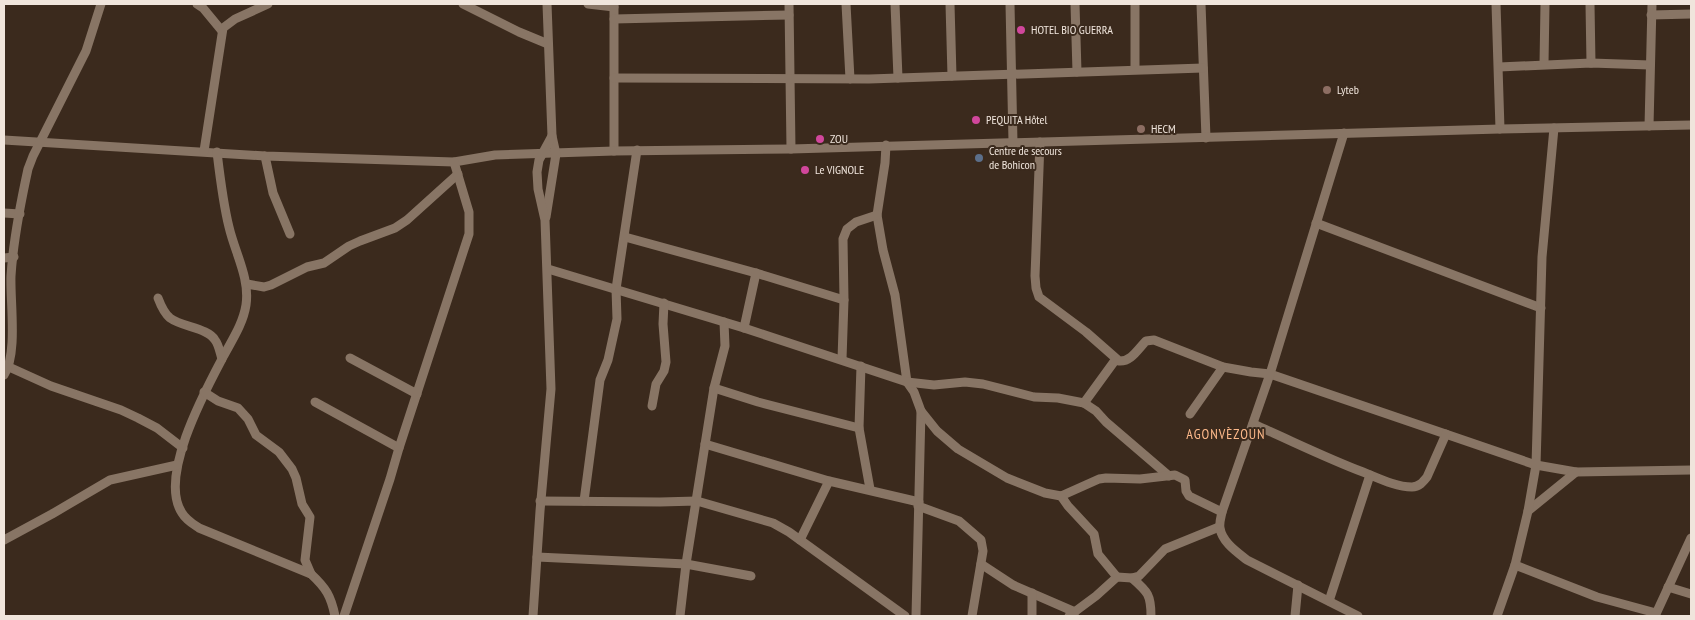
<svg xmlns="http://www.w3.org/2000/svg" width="1695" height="620" font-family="'PT Sans Narrow',sans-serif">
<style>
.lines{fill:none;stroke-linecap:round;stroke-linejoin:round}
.minor{stroke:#887565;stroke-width:9}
.hotel-dot{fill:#d1479c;stroke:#3b2a1d;stroke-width:2}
.education-dot{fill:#8d6e63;stroke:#3b2a1d;stroke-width:2}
.service-dot{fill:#5c6f8a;stroke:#3b2a1d;stroke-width:2}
.labels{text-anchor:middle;stroke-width:4;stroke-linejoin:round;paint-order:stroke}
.poi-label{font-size:12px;fill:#f0e5dc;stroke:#3b2a1d;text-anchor:start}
.neighbourhood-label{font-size:14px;letter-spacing:1px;fill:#fdb98a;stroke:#3b2a1d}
</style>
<rect width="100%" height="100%" fill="#3b2a1d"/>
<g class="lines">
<!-- minor -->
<g class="minor">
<polyline points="197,4 203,8 222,31"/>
<polyline points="463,4 519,32 548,44"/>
<polyline points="588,4 614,7"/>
<polyline points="614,4 614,151"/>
<polyline points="789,4 791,149"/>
<polyline points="846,4 850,79"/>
<polyline points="895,4 898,78"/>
<polyline points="950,4 952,76"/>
<polyline points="1010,4 1013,142"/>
<polyline points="1075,4 1077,72"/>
<polyline points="1135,4 1135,69"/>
<polyline points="1201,4 1206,138"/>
<polyline points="1496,4 1500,129"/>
<polyline points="1590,4 1591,63"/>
<polyline points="1651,15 1691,14"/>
<polyline points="614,19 789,15"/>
<polyline points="1544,64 1545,4"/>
<polyline points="1499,67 1591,63 1650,65"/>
<polyline points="614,78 869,79 1203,68"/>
<polyline points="1649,126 1652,4"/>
<polyline points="1344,133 1270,374 1536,465 1576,472 1691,470"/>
<polyline points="4,140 265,156 454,162 495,155 614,151 791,149 1500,129 1691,125"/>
<path d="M1040,142L1035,276L1036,288L1039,297L1086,332L1119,361C1131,362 1138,349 1146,341L1154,340L1223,367L1251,372L1270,374L1222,512C1221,517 1219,523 1220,528C1222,542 1237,552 1247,560L1358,616"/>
<polyline points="886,145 885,163 877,215 883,250 895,295 907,382 914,392 921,411 916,616"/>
<polyline points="204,151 223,28 235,19 268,4"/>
<path d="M217,152C220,177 223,203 229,227C235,253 250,278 246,305C243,324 232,340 223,357C205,391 158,477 182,513C186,520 193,524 199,528L311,574C326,588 331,596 335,616"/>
<polyline points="265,156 273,193 290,234"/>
<polyline points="4,213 20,214"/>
<polyline points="546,217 556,154 552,136 547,4"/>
<polyline points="1316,223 1541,308"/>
<polyline points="625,237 756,273 844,300"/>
<polyline points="4,258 14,257"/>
<polyline points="548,269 744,328 907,382 934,385 965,382 983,384 1034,397 1058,398 1084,403 1096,411 1106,422 1169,476"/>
<polyline points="247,284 264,287 271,285 307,267 324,263 349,246 360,241 395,228 407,220 458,174"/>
<path d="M158,298C161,306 164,313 170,318C182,327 208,328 215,340C219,345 220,353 222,359"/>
<polyline points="744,328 756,273"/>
<polyline points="350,358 417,394"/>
<polyline points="842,359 844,300 843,239 847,229 856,222 877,215"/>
<polyline points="861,366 859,428 870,489"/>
<polyline points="9,367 51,386 121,410 138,418 157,428 183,448"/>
<path d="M4,375C18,354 10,302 11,276C13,243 21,201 28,169L33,156L86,51L101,4"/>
<polyline points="714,388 758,402 859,428"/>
<polyline points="204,392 218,401 238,408 248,419 256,435 279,452 292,469 296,478 302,504 310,517 305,560 311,574"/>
<polyline points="315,402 399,448"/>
<polyline points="1084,403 1116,359"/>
<polyline points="652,406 656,384 664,371 666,362 663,324 664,303"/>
<polyline points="921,411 937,431 958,449 1007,478 1045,493 1061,496 1099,479 1106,478 1140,479 1175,475 1185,480 1186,491 1189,496 1222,512"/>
<polyline points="1190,414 1223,367"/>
<path d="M1253,424C1290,440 1326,458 1363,472C1378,478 1396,487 1412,487C1419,487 1423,482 1427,477L1446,434"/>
<polyline points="705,444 829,481 919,502"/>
<polyline points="1061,496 1068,506 1094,534 1098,554 1117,577"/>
<polyline points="540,501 660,502 697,501 773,523 789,532 905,616"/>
<polyline points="584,501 600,380 608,360 617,319 616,289 637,150"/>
<polyline points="918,506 959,521 981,540 983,551 972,616"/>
<polyline points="1528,511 1576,472"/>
<polyline points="4,540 52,514 110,480 177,465"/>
<polyline points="800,540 829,481"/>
<polyline points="537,557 686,564 751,576"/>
<polyline points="981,564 1013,585 1075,612"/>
<polyline points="1515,565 1597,597 1656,613"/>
<path d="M1132,578C1148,592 1151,595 1151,616"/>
<polyline points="1668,587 1691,594"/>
<polyline points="1329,601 1370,475"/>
<polyline points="344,616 390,479 399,448 469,234 469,212 454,162"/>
<polyline points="533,616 540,511 551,389 545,220 538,189 537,172 539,160 552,136"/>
<polyline points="680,616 686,564 714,388 725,346 724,322"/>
<polyline points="1032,616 1032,593"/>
<polyline points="1069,616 1096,596 1117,577 1132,578 1139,576 1165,549 1219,527"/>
<polyline points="1295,616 1298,585"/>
<polyline points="1497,616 1515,565 1528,511 1536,465 1542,257 1554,128"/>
<polyline points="1655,616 1691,538"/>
</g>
</g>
<!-- markers -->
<g class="hotel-dot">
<circle cx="1021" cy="30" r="5"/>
<circle cx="976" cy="120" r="5"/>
<circle cx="820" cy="139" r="5"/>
<circle cx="805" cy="170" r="5"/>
</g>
<g class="education-dot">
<circle cx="1327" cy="90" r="5"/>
<circle cx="1141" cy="129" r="5"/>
</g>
<circle class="service-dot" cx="979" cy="158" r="5"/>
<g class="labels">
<!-- poi labels -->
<g class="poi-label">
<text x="1031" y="34">HOTEL BIO GUERRA</text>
<text x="1337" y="94">Lyteb</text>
<text x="986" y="124">PEQUITA Hôtel</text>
<text x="1151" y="133">HECM</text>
<text x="830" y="143">ZOU</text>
<text x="989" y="155">Centre de secours<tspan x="989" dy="14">de Bohicon</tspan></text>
<text x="815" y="174">Le VIGNOLE</text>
</g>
<!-- neighbourhood labels -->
<g class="neighbourhood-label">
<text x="1226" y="439">AGONVÈZOUN</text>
</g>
</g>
<!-- border -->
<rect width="1695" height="620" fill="none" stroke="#f0e5dc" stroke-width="10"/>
</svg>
